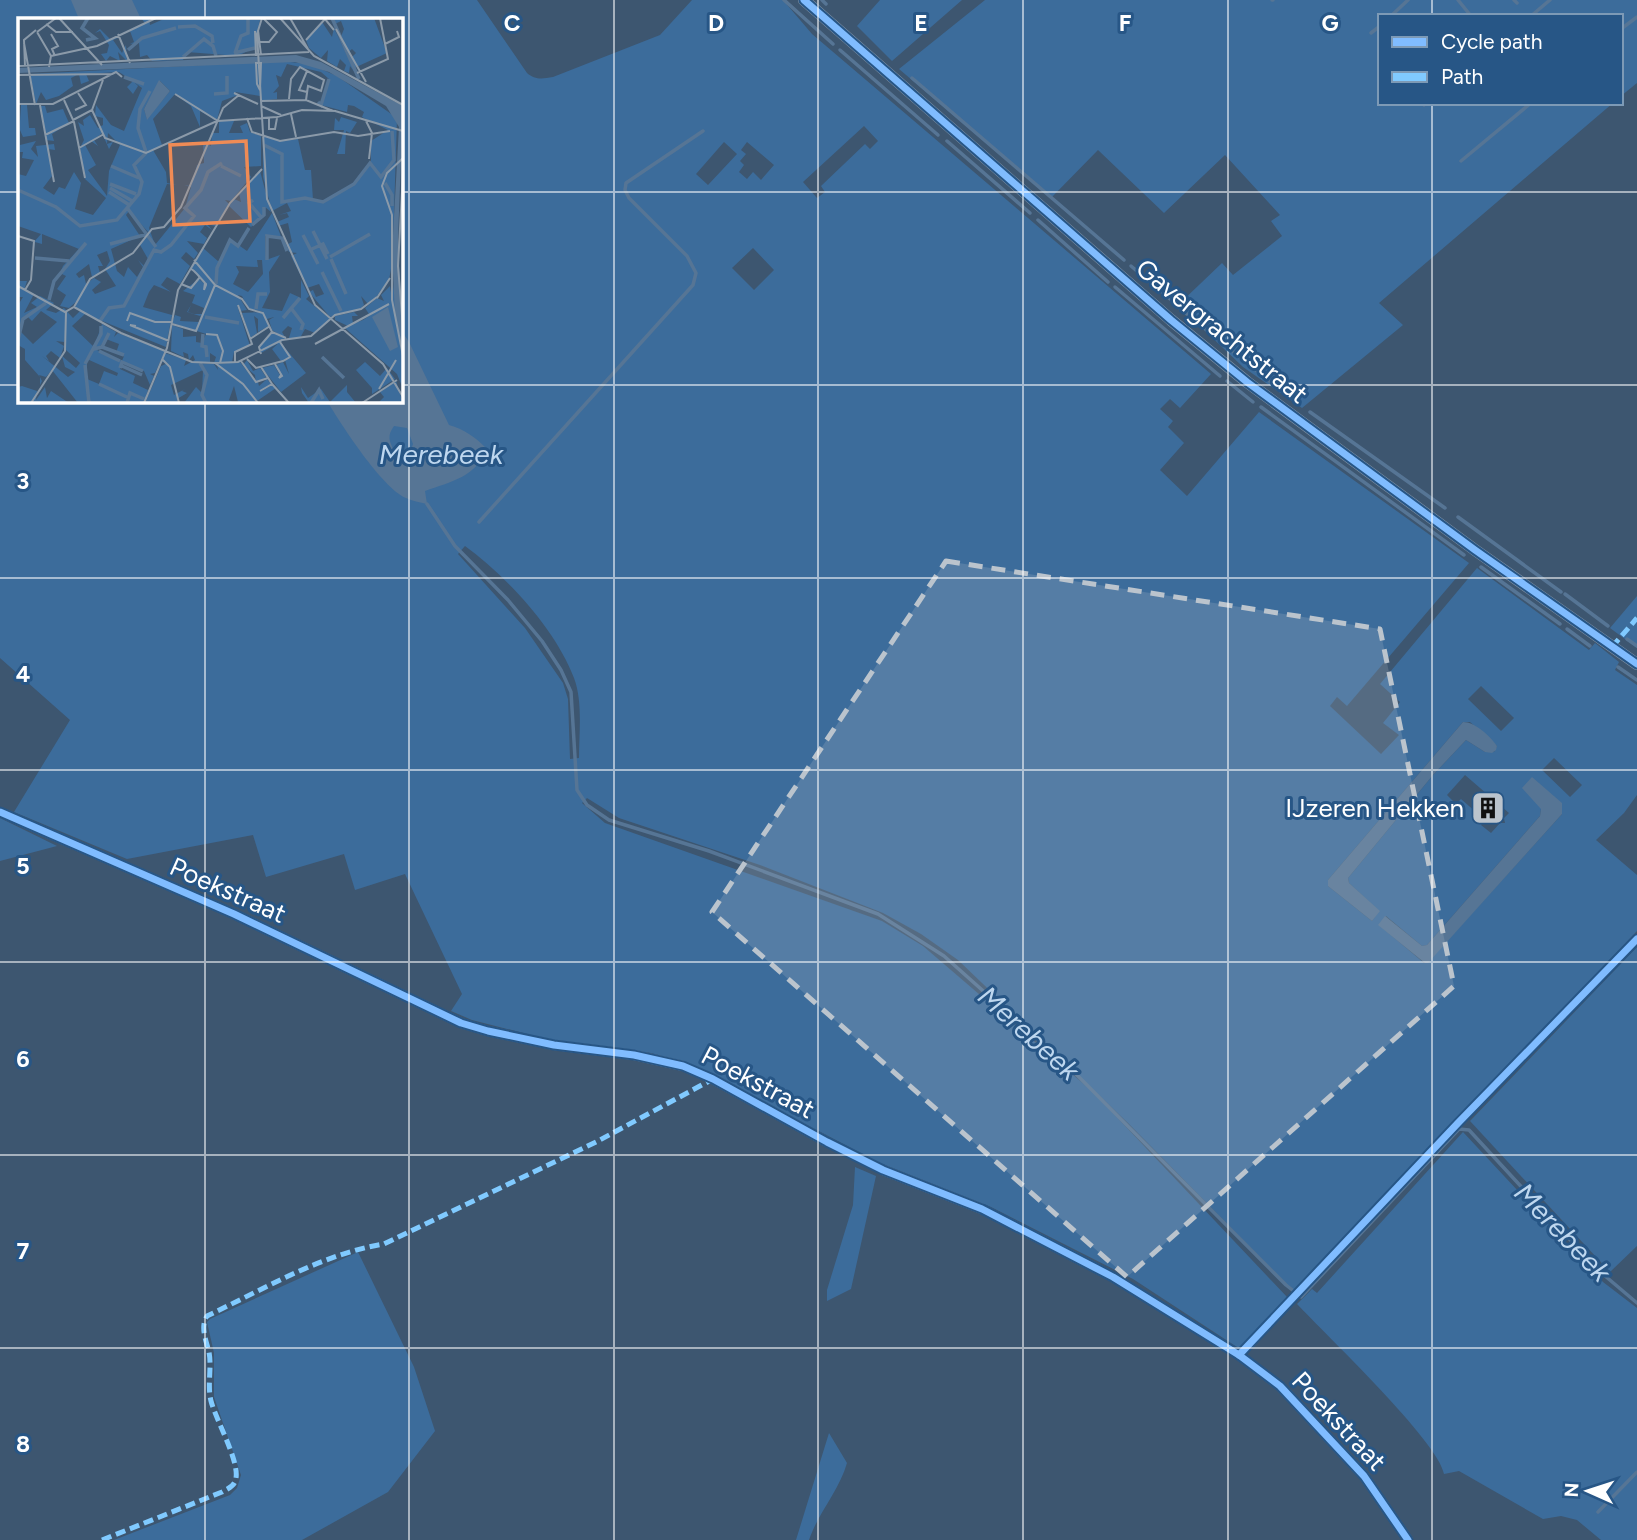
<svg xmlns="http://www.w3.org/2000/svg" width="1637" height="1540" font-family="Figtree,sans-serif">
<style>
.green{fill:#3c6c9b;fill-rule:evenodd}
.water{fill:#567595;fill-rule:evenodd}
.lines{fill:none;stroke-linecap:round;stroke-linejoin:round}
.stream{stroke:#567595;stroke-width:3.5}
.minor{stroke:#8494a6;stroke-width:10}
.tertiary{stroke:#8494a6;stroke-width:12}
.quiet{stroke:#80caff;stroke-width:5;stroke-dasharray:10 5;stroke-linecap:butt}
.cycleway-casing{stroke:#275686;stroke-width:11}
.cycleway{stroke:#80bcff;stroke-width:7}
.marked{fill:#bbc4cd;fill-opacity:0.2;stroke:#bbc4cd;stroke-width:5;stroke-dasharray:14 9;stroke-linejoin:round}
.grid{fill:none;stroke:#fff;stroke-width:2;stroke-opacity:0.55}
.labels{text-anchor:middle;stroke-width:6;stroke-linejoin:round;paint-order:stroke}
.street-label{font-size:26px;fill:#fff;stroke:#275686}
.poi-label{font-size:26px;fill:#fff;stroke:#275686;text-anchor:end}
.water-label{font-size:28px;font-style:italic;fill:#bed7ef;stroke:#275686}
.inset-river{fill:none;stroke:#567595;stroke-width:3.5}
.inset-road{fill:none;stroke:#8b9aa9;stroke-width:2}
.view{fill:#ef8b55;fill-opacity:0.15;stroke:#ef8b55;stroke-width:3.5}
.inset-edge{fill:none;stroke:#fff;stroke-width:3.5}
.grid-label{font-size:23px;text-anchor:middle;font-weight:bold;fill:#fff;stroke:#275686;stroke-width:6;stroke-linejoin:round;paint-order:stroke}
</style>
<rect width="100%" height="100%" fill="#3d5670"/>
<!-- green -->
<g class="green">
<path d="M0,0H477L527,73C535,80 542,79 553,77L660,35L692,0H783L812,34L1211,374L1180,408L1170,399L1160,409L1173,421L1168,427L1184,443L1160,470L1187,496L1259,412L1469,563L1347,706L1337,697L1330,706L1381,754L1399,735L1383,723L1400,702L1380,684L1477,568L1589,650L1595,643L1619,662L1615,670L1637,685V795L1624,813L1596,840L1637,875V931L1293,1291L1128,1123L958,960L921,934L883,913L760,865L619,818L587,798L582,803L605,823L882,921L923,946L1093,1092L1287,1297L1240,1349L1133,1279L991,1207L880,1163L690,1064L651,1053L547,1039L472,1020L451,1011L462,994L405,874L355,890L344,854L266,877L253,835L127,859L14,812L70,720L0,658ZM19,19H401V401H19ZM864,126L878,141L870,149L865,144L821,186L825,192L817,198L803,182ZM724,142L737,154L708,185L696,174ZM747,142L774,165L761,180L753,172L747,179L739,172L744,165L740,161L746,154L741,150ZM753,248L774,270L754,290L732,268ZM465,546C507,577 555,628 574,678C583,702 579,733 579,758L570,759L568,699L563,683L525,628L458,554ZM1481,686L1514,718L1501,731L1468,699ZM1463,722H1470L1497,746L1494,752H1485L1466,740L1433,775L1348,878L1349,883L1379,911L1372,921L1328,886V880ZM1554,758L1582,785L1570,797L1542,770ZM1465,775L1509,813L1504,818L1505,823H1500L1491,833L1481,825L1485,820L1461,799L1456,804L1447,795ZM1541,809L1562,814L1428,962L1424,963L1379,925L1386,916L1422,946L1427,945L1540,816Z"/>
<polygon points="880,0 962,0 892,61 857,26"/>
<polygon points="985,0 1637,0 1637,83 1621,96 1621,16 1380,16 1380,103 1613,103 1379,303 1403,325 1302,408 1243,367 1178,305 1222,263 1233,275 1282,236 1271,221 1280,215 1225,155 1164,213 1098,150 1051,198 899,69"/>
<polygon points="1637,596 1637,648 1610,628"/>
<polygon points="0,818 57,846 0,861"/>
<polygon points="1637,947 1637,1246 1610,1272 1470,1121"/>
<path d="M1463,1132L1603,1282L1637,1308V1540H1601L1577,1520L1561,1516L1543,1519L1459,1471L1444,1474C1439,1442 1325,1334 1297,1304L1312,1289L1317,1293Z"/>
<polygon points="855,1167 876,1176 851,1289 827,1301 827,1290 853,1205"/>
<polygon points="358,1252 414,1367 435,1431 388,1492 302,1540 114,1540 230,1495 237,1488 241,1475 214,1397 214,1353 207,1322 210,1319"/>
<path d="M829,1433L847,1463C839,1491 818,1513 809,1540H796Z"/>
</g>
<!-- water -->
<g class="water">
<polygon points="71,0 132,0 141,19 79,19"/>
<path d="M401,330L409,342L449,425C464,429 475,437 486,448C479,476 450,482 425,491L427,504C420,502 412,501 406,498C382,488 341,424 327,401H401ZM394,426L407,428L413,444L410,453L394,451C389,440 387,436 394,426Z"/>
<path d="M1463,722C1475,722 1490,736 1497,746L1496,750L1492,753L1485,752L1466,740L1433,775L1348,878L1349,883L1380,911L1372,921L1328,886V880Z"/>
<polygon points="1532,777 1562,803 1562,814 1428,963 1425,963 1378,925 1385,916 1422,946 1427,945 1540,816 1541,809 1522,788"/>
</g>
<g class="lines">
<!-- stream -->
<g class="stream">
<polyline points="784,0 833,44"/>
<polyline points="822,0 826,4"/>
<polyline points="1272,0 1273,0"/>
<polyline points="1458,0 1471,16"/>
<polyline points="1514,0 1517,3"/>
<polyline points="1391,16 1408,0"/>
<polyline points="1531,16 1550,0"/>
<polyline points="1621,29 1637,17"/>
<polyline points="1371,33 1380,26"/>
<polyline points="840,50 938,135"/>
<polyline points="912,78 1124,260"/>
<polyline points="1424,105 1426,103"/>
<polyline points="947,141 1030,213"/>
<polyline points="1461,161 1531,103"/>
<polyline points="1038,220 1108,282"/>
<polyline points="1131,266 1170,299"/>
<polyline points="1115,287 1220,376"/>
<polyline points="1177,306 1273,384"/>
<polyline points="1227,381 1253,402"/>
<polyline points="1261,407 1464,555"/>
<polyline points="1310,412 1445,508"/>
<polyline points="427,504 455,546 508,600 542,641 561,670 571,692 577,790 587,805 609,820 709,851 878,914 944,956 1074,1072 1286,1285 1301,1297 1459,1129 1469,1130 1598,1270 1637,1303"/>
<polyline points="1458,517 1561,592"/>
<polyline points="479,522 693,285 696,273 687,256 629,198 625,190 626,183 703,131"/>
<polyline points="1481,567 1560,624"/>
<polyline points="1565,594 1608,626"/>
<polyline points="1567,629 1590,646"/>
<polyline points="1627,639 1637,646"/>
<polyline points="1618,667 1637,680"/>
<polyline points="1598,1512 1637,1472"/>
</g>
<!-- minor -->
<polyline class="minor" points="0,812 234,914 461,1023 488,1031 554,1045 634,1055 683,1066 713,1079 827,1142 883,1170 982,1209 1113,1277 1239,1355 1280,1386 1364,1476 1408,1540"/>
<!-- tertiary -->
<polyline class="tertiary" points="804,0 1171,320 1247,382 1475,550 1637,664"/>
<!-- quiet -->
<g class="quiet">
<polyline points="1612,647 1637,618"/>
<path d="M102,1540L222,1492C229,1488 235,1486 236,1478C239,1460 216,1420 211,1401C207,1385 212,1368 209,1352C206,1340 200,1327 207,1316C264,1289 322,1254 384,1244L598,1141L713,1079"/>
</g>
<defs>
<g id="cycleway">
<polyline points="804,0 1171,320 1247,382 1475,550 1637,664"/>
<polyline points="0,812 234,914 461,1023 488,1031 554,1045 634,1055 683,1066 713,1079 827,1142 883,1170 982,1209 1113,1277 1239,1355 1280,1386 1364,1476 1408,1540"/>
<polyline points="1239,1355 1458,1123 1637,939"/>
</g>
</defs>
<!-- cycleway casing -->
<use href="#cycleway" class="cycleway-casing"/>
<!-- cycleway -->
<use href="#cycleway" class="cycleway"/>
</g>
<!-- marked area -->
<path class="marked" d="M946,561L1380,629L1454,986L1127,1277L712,912Z"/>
<!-- grid -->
<path class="grid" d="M205,0V19M409,0V1540M614,0V1540M818,0V1540M1023,0V1540M1228,0V1540M1432,0V16M1432,103V1540M0,192H19M401,192H1637M0,385H19M401,385H1637M205,401V1540M0,578H1637M0,770H1637M0,962H1637M0,1155H1637M0,1348H1637"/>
<!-- icons -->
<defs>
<symbol id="building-square" viewBox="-11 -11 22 22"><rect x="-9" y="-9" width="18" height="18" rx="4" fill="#bbc4cd" stroke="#275686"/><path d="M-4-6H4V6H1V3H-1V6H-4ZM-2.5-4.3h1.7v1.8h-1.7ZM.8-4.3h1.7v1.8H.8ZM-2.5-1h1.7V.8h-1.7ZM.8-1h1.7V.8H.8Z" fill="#111"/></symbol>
</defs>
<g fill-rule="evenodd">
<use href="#building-square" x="1469" y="789" width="38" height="38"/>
</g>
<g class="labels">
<!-- street labels -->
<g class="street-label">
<text transform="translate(1222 331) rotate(39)" y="9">Gavergrachtstraat</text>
<text transform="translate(228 890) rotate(24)" y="9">Poekstraat</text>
<text transform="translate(758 1082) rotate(28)" y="9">Poekstraat</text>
<text transform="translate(1339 1421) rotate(47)" y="9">Poekstraat</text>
</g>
<!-- poi labels -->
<g class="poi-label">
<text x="1464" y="817">IJzeren Hekken</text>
</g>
<!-- water labels -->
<g class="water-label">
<text x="441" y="464">Merebeek</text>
<text transform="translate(1029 1033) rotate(42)" y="10">Merebeek</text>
<text transform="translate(1563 1232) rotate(46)" y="10">Merebeek</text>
</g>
</g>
<!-- overview -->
<g transform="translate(18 18)">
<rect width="385" height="385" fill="#3d5670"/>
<path d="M123,0H131L132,7L148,0L242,2L237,29L220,38L169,34L165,42L134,43L129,37L122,39L121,25L112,26L116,24L112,13L127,5ZM315,0H356L369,35L336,50L332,41L338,35L334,31L329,35L322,21L326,11L323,3L317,6ZM304,4L314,19L316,10L338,56L332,48L331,55L326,53L328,47L322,41L319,49L309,43L310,32L303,40L291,30L288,22ZM82,11L92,21L102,19L95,22L104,35L108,27L109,43L100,34L102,43L92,38L88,43L83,36L89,35L91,27L82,13L77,15ZM263,43L291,46L319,58L379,100L374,259L385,333V371L379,356L327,310L330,308L317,302V298L336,294L340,298H334L335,306L345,302L365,289L351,296L347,290L359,280L366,283L363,277L372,268L375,288L373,251L371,262L360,276L372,266L350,286L343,278L346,287L342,291L312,299L291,274L295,272L298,279L306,276L301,266L289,270L273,238L279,235L271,234L268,227L274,224L270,205L260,208L259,204L271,199L269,195L261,197L273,193L269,185L254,193L245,159V128L258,133L245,127V118L261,123L280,121L287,152H293L295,182L304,184L336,167L353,144V123L370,112L344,99L346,94L336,88L330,87L329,94L303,87L311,61L303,54L269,46L263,59L258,57L261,68L255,75L259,74V81L243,83L240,46L242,78L217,74L220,77L204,83L199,102L182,93V109L173,88L157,76L135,101L144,127L135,132L148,154L149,165L159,167L149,166L131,210L137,227L167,190L173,169L166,167L173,168L179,147L186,145L185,124L193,128L194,115H201V103H216L211,115H225L222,108L229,105L232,114L243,118V148L226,149L233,159L213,183L207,182L211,186L197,208L189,206L194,212L187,207L182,214L189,220L186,226L169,223L180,235L176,241L168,234L163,240L172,248L162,266L149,259L143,267L153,274L136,267L131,274L125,289L154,297L148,329L67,296L54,308L76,329L84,306L98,314L96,319L100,315L147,333L137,355L132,356L136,358L132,367L126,353L104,345L102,351L117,358L115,365L130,372L126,385H60L34,352L28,359L21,357L24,363L22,367V359L7,342V331L0,327V287L5,279H0V263H9L6,272L16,276L6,295L19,289L13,285L22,278L36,285L28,292L38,295L46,290L55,300L62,293L57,289L59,283L51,290L42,288L48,277L39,271L48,258L42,255L45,248L61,231L24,216V226L17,224V231L16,224L23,216L0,208V156L8,158L16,142L4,140L5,134H0L3,87H9L11,110H17L18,117L5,119L2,112V127L18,123L13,131L20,139L18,128L36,126L37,132L30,131L34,158L25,170L36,177L41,169L47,171L56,154L63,165L57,191L75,197L88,180L67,161L62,130L66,122L60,104L66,108L65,102L72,97L80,110L85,107V100L77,98L78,87L93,107L106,113L124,70L116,64L120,68L115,76L109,69L115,63L101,54L68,56L71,63L63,66L61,56L53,60L55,68L41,78L28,82L23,74L18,86L12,56ZM142,63L152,73L129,101L126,91ZM84,115L91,131L95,124L89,126L90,115L102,127L91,153L89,178L70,152L78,147L67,127L73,123L80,128L76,122ZM111,193L131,215L122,227L130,241L126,248L120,242L125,249L119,259L110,249L106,259L99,253L93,231L122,218L108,197ZM89,233L92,243L87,251L98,268L77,276L74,272L83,264L76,260L68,266L66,257L61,260L58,256L71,246L74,259L82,255L80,248H85L79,237ZM23,293L39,304L15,326L3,314V303L9,298L14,303ZM48,314V332L62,345L58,350L44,338L47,349L57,354L50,359L24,338L31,343L28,338L33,333L42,340L46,328L38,323L46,324ZM88,321L101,326L98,335L106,338L104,343L79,332ZM69,341L100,355L99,358L86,353L81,366L69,361ZM22,88H27L29,95L45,91L47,96L51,105L34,116L36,123L28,122ZM323,99L339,104L332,115L328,113L327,136H319L326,112H316L317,100L321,104ZM242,153L253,194L247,189V196L233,209L211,188L216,181L223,184L221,175ZM254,195L264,221L247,218L248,242L262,237L251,254L252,274L244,290L264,293L272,275L283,280V262L291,278L288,281L312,301L297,315L287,311L282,320H271L274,310L270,308L264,314L268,321L243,335L241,329L254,315L265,319L254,312L251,302L256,299L249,301L251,308L240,314V301L236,298L239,315L232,320L224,295L245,294L230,290L224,278L220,277L229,292L222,293L219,287L232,328L216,334L214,344L196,345L198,339L192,335V345H177L196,346L200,352L199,346L222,344L238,365L237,357L225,347L229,342L235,353L242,350L248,359L240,364L241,368L249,361L253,366L244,373L254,367L258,370L239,383L234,378L239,385L220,384L216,368L211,382L216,385H166L178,369L184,375L185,352L153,367L156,377L167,371L164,373L169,375L159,381L161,385H127L143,348L150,345L144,344L147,335L168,342L166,348L177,342L175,337L171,342L170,336L165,334L166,339L153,333L154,307L165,311V319L178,318V324L184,325L188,316L154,305L157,297L163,299L162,303L181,304L183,297L182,298L169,294L173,287L170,294L176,296H184L186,290L174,285L177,277L165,273L181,261L189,268L173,249L185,230L201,244L212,221L229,233ZM239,242H244L245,256L230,274L215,266L221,254L218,248L240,249ZM262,324L288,355L263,374L244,350L256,347L263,359L258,347L265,344L271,356L267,342L263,343L254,331ZM347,344L362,358L369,350L377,361L354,376V370L338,352ZM378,363L385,385H360L366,379L362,374ZM329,367V374L338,385H291L284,375L283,369L290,380L303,371L312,384ZM4,368L19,373L18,382L27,369L29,380L33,373L51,385H0V369Z" fill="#3c6c9b" fill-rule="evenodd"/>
<path d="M278,37L303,44L385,88L380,220L385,333L377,296L374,235L381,109L368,88L311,54L277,44L0,55V50ZM141,62L152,73L129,102L126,91ZM370,289L380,329L372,333L354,299Z" fill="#567595"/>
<path class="inset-river" d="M314,0L341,61M160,9L177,8L194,18L195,25M68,22L77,20L64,10L70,0M110,32L124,20L158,10M216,35L237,30M217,35L223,18L230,15V0M165,39L186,21L195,28L198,38M106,59L126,66M196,76L209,75V58M300,84L303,87L311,61M246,127L264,136V184L287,180L305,184L336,166L352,145L363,159L376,142L374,113M128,134L120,110L122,91L132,73M93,148L121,160M203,148L223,158M367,165L374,177V188M92,166L118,176M92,170L116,184M0,172L38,189L62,208L99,202L121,176L124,164L116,147L128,135M91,174L113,188M235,182L231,185L243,199M110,191L138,229M234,207L246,197V189M295,213L309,241M285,217L300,246M92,226L130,216M294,231L305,226L310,236M312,239L352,216M17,240L51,243M313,241L328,276M249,242V218L264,220L269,233M304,254L323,293M198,266L199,250L212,222L220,228L231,210M31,282L36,263L68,225M273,290L285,306L283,312M238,291L240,276H249M187,299L221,305M265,300L282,280M82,303L91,290L106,288L136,232L143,234L153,227L176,198L167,190L183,172L190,154L204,145M185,316L184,328L188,329L189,339M0,322L5,301L28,285M84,329L106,337M76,331L84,329L91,315M81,333L102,343M304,339L326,360M182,345L189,357L184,377L188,385M67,346L83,316V308M67,347L71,385M104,348L124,357M102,350L104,344L125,353M81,366L111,380M109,385L112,375L126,381M293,385L301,372L305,381"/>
<path class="inset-road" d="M41,0L84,47M244,0L239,16L249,181L297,287L365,346L385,379M262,0L296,38L385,87M272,0L290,31M28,6L38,14H55M318,11L348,64M240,12L243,37M237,13L238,38M19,14L33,38L31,49M19,14L38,0M33,16L40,28L34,31L37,38M100,16L112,45M288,22L307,1L316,12M242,24H251L259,14L245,0M6,25L17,87M367,26L381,19L379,13M33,38L79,28L138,0M238,45H243L242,72L239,66ZM0,48L291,34M7,48L6,22L18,12M289,53L281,72L289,74M339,55L370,41L362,0M0,57L95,56M216,75L240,86M157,76L200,103L259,99L284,92L318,93M271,81L273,61L282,49L306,62L303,73L290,68L288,82M46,82L56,104L67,160M243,83L288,82L315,93M0,86H35L98,54L104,59M22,87L36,164M243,88L263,97M57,92L68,87L60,75M74,92L87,120L128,135L199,103M317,93L385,113M273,96L278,119M229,100L234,114L262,123L316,114L340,118L372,113M251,100V111H257L259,100M55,102L74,92L85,62M348,103L354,115L351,141M27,117L56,103M61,130L86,116M385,140L369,155L364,168L374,197V282L385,338M385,155L380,248L385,310M0,218L16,223L13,262L7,272M176,242L197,267L224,281L231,291L245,295L254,314L268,320M172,250L176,253L179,256L187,265L188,266V267L186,272L187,265M163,266L173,270L182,259M0,268L47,294L56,289L103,315L174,344L197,345L225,366L240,385M359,280L372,260M56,289L72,261L115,235L134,211L146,209L163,189L205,90L221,77M109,303L112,295L137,304H154M154,306L178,313L197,267M118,308L112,307L151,323M188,316L199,317L205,333L202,345M232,321L252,308M297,326L371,286M243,336L241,329L254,314M144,341L152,349L161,385M229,341L238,350L265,343L272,339L262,324M223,343L238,364L250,360M197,345L220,344L264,322L293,318L317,297L343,291L359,279M217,345V334L234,326L220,287M257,346L264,358L261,360L263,357M254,366L271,385M361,371L378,342M242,373L254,366L243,349M13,385L47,333L48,294M126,385L149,330L160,272L212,185L244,151M344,385L379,362"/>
<path class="view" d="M228,123L232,203L156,207L152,127Z"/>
<rect width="385" height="385" class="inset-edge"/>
</g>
<g class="grid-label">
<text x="512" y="31">C</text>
<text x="716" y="31">D</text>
<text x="921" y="31">E</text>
<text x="1125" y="31">F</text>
<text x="1330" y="31">G</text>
<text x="23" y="489">3</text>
<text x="23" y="682">4</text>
<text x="23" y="874">5</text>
<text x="23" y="1067">6</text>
<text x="23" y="1259">7</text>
<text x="23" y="1452">8</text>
</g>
<!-- legend -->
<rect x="1378" y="14" width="245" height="91" fill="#275686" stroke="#7d9ab6" stroke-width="2"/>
<rect x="1392" y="37" width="35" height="10" fill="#80bcff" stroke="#7d9ab6" stroke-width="2"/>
<text x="1441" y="49" font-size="21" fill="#ffffff">Cycle path</text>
<rect x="1392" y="72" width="35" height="10" fill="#80caff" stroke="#7d9ab6" stroke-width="2"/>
<text x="1441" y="84" font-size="21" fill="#ffffff">Path</text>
<!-- north arrow -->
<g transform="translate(1588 1491) rotate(273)" stroke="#275686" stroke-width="5" paint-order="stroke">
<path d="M0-5L12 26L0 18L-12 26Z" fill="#ffffff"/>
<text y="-10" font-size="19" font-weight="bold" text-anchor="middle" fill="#ffffff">N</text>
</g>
</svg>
